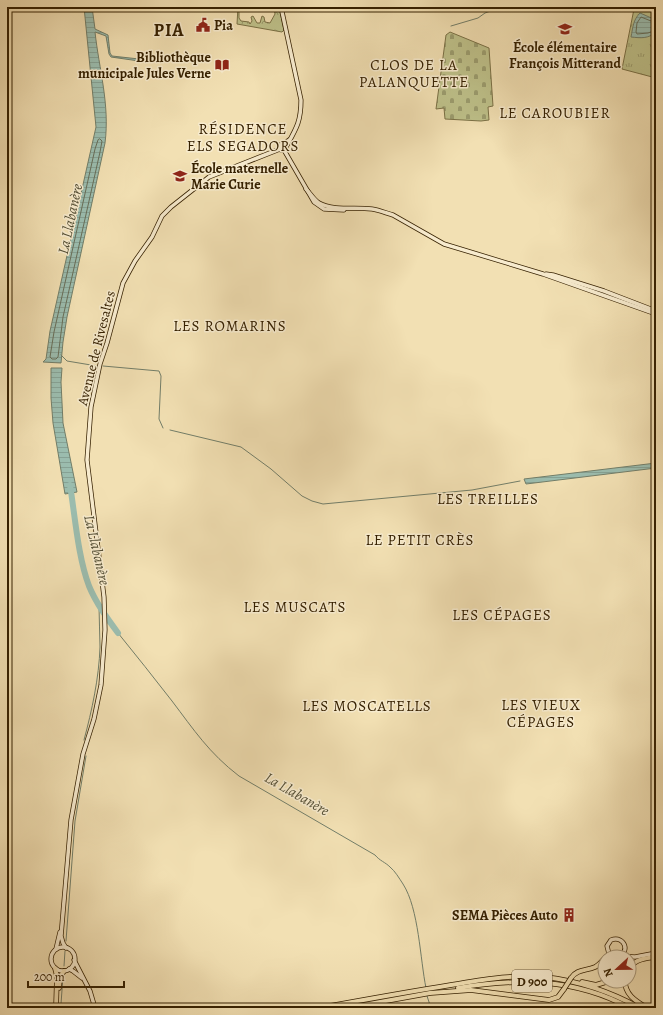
<svg xmlns="http://www.w3.org/2000/svg" width="663" height="1015" font-family="Alegreya,serif">
<style>
.grass{fill:url(#grass-tufts);stroke:#7a7045}
.forest{fill:url(#forest-crowns);stroke:#7a7045}
.cemetery{fill:url(#cemetery-stones);stroke:#7a7045}
.water{fill:url(#water-rules);stroke:#727e69}
.lines{fill:none;stroke-linecap:round;stroke-linejoin:round}
.shore{stroke:#686e58;stroke-width:1}
.stream{stroke:#727e69;stroke-width:1}
.river{stroke:#9bbdaf;stroke-width:6}
.secondary-casing{stroke:#352000;stroke-width:5}
.trunk-casing{stroke:#352000;stroke-width:5.5}
.secondary{stroke:#f7ebce;stroke-width:3.5}
.trunk{stroke:#f2e0b3;stroke-width:4}
.trunk-bridge-casing{stroke:#352000;stroke-width:5.5;stroke-linecap:butt}
.trunk-bridge{stroke:#f2e0b3;stroke-width:4}
.labels{text-anchor:middle;stroke-width:3;stroke-linejoin:round;paint-order:stroke}
.shield{fill:#f7ebce;stroke:#6f5d3e;stroke-width:1}
.shield-label{font-size:13px;font-weight:bold;fill:#352000}
.poi-label{font-size:14px;font-weight:bold;fill:#352000;stroke:#f7ebce;text-anchor:start}
.street-label{font-size:14px;fill:#352000;stroke:#f7ebce}
.neighbourhood-label{font-size:15px;letter-spacing:1px;fill:#352000;stroke:#f7ebce}
.water-label{font-size:15px;font-style:italic;fill:#544f35;stroke:#f7ebce}
.district-label{font-size:18px;font-weight:bold;letter-spacing:1px;fill:#352000;stroke:#f7ebce}
</style>
<defs>
<pattern id="grass-tufts" width="24" height="20" patternUnits="userSpaceOnUse"><rect width="24" height="20" fill="#bec18a"/><path d="M3 7l-1-3M5 7V3M7 7l1-3M15 17l-1-3M17 17v-4M19 17l1-3" fill="none" stroke="#9b9c6e"/></pattern>
<pattern id="forest-crowns" width="20" height="18" patternUnits="userSpaceOnUse"><rect width="20" height="18" fill="#bec18a"/><path d="M2 6a3 3 0 1 1 6 0M12 15a3 3 0 1 1 6 0" fill="none" stroke="#9b9c6e"/></pattern>
<pattern id="cemetery-stones" width="16" height="16" patternUnits="userSpaceOnUse"><rect width="16" height="16" fill="#bec18a"/><path d="M2 7V4a2 2 0 0 1 4 0v3zM10 15v-3a2 2 0 0 1 4 0v3z" fill="#9b9c6e"/></pattern>
<pattern id="water-rules" width="6" height="5" patternUnits="userSpaceOnUse"><rect width="6" height="5" fill="#9bbdaf"/><path d="M0 2.5h6" fill="none" stroke="#86a295"/></pattern>
</defs>
<rect width="100%" height="100%" fill="#f2e0b3"/>
<filter id="stains"><feTurbulence type="fractalNoise" baseFrequency=".005" numOctaves="4"/><feColorMatrix values="0 0 0 0 .2 0 0 0 0 .09 0 0 0 0 .02 0 0 0 .5 -.17"/></filter>
<radialGradient id="worn" r=".72"><stop offset=".6" stop-color="#630" stop-opacity="0"/><stop offset="1" stop-color="#630" stop-opacity=".3"/></radialGradient>
<!-- grass -->
<polygon class="grass" points="636,7 643,7 656,15 656,78 622,69 634,9"/>
<!-- forest -->
<polygon class="forest" points="238,7 244,7 239,9 239,18 241,21 249,22 250,24 252,21 251,17 253,16 257,23 260,23 262,16 264,17 265,22 270,23 275,14 274,7 279,7 284,30 282,32 237,24"/>
<!-- cemetery -->
<polygon class="cemetery" points="450,32 489,48 493,106 488,107 489,120 481,121 445,119 444,108 436,109 446,35"/>
<!-- water -->
<g class="water">
<path d="M84,7H92L95,29L108,35L110,53L112,56L139,59V61L111,57L109,54L106,36L95,32C99,69 110,105 105,143L67,317L63,342L61,363L43,362L46,359L50,331L96,127Z"/>
<path d="M640,13L656,20V32C648,39 641,38 631,37C633,27 633,20 640,13Z"/>
<polygon points="51,368 62,368 61,382 63,423 77,492 65,494 53,423 51,398"/>
<polygon points="656,463 656,468 526,484 524,479"/>
</g>
<g class="lines">
<!-- shore -->
<g class="shore">
<polyline points="656,23 641,17 637,23 636,32 637,34 648,33 656,30"/>
<polygon points="100,139 102,141 100,152 63,317 58,357 56,359 52,359 50,357 54,332 95,149 98,140"/>
</g>
<!-- stream -->
<g class="stream">
<polyline points="451,26 478,18 485,13 501,7"/>
<polyline points="61,355 67,361 97,366"/>
<polyline points="103,366 159,371 161,376 159,419 163,428"/>
<polyline points="170,430 241,447 271,469 302,496 312,501 323,504 472,490 520,481"/>
<path d="M118,633C136,655 154,678 172,701C194,730 209,753 239,776L375,855C380,861 385,862 390,867C395,871 399,878 403,884C419,909 420,959 426,988"/>
<path d="M84,740C92,710 99,678 100,647C100,634 99,620 99,607"/>
<polyline points="66,941 75,821 86,756"/>
<polyline points="64,966 65,951"/>
<polyline points="427,996 431,1008"/>
<polyline points="61,1004 63,976"/>
<polyline points="61,1008 61,1006"/>
</g>
<!-- river -->
<path class="river" d="M70,485C75,516 78,557 89,586C96,603 107,618 118,633"/>
<defs>
<g id="secondary">
<path d="M281,7L301,100C301,122 296,129 286,147"/>
<polyline points="281,150 280,145 284,144 289,140"/>
<polyline points="284,150 314,202 324,209 344,210"/>
<path d="M306,189C310,193 314,200 319,203C333,211 356,207 372,209C379,210 386,213 393,215L444,244L543,274L656,314"/>
<polyline points="546,274 553,275 604,291 656,311"/>
<circle cx="63" cy="959" r="12"/>
<polyline points="66,948 63,943 61,936 71,820 83,754 94,719 101,685 105,630 104,597 87,460 91,407 100,364 107,343 123,283 135,261 152,237 162,216 171,207 209,177 280,149"/>
<polyline points="56,949 60,932"/>
<polyline points="620,956 635,957 656,953"/>
<path d="M615,957L609,954L607,946L611,940C625,935 631,953 617,957"/>
<polyline points="74,960 90,991 95,1008"/>
<polyline points="69,969 73,971 82,978"/>
</g>
<g id="trunk">
<polyline points="606,957 610,955"/>
<polyline points="55,968 57,976 56,1008"/>
<path d="M629,968C636,959 646,958 656,957"/>
<path d="M571,978C577,969 586,971 595,967C599,965 602,961 605,958"/>
<path d="M625,981C625,995 636,1001 647,1008"/>
<polyline points="582,982 596,985 609,981"/>
<polyline points="59,988 60,977 64,971"/>
<path d="M458,988C518,978 575,978 630,1008"/>
<path d="M319,1008C363,1000 407,992 451,985C482,980 514,974 545,977C579,981 611,992 640,1008"/>
<polyline points="347,1008 430,993 471,990 549,1000 558,997 564,989"/>
</g>
</defs>
<!-- secondary casing -->
<use href="#secondary" class="secondary-casing"/>
<!-- trunk casing -->
<use href="#trunk" class="trunk-casing"/>
<!-- secondary -->
<use href="#secondary" class="secondary"/>
<!-- trunk -->
<use href="#trunk" class="trunk"/>
<defs>
<polyline id="trunk-bridge" points="564,989 571,978"/>
</defs>
<!-- trunk-bridge casing -->
<use href="#trunk-bridge" class="trunk-bridge-casing"/>
<!-- trunk-bridge -->
<use href="#trunk-bridge" class="trunk-bridge"/>
</g>
<!-- icons -->
<defs>
<symbol id="civic-bare" viewBox="-9 -9 18 18"><path d="M-.6-6.5H3V-4.5H.6V-3L4-1V1h2V6H-6V1h2V-1L-.6-3ZM-1.2 2.5V6h2.4V2.5Z" fill="#8f2418" stroke="#f7ebce" stroke-width="2.5" paint-order="stroke"/></symbol>
<symbol id="school-bare" viewBox="-9 -9 18 18"><path d="M0-5L7-2L0 1L-7-2ZM-4 1L0 2.5L4 1V4Q0 6-4 4Z" fill="#8f2418" stroke="#f7ebce" stroke-width="2.5" paint-order="stroke"/></symbol>
<symbol id="library-bare" viewBox="-9 -9 18 18"><path d="M-6-4Q-3-5.5-.7-3.5V5Q-3 3-6 4ZM6-4Q3-5.5 .7-3.5V5Q3 3 6 4Z" fill="#8f2418" stroke="#f7ebce" stroke-width="2.5" paint-order="stroke"/></symbol>
<symbol id="building-bare" viewBox="-9 -9 18 18"><path d="M-4-6H4V6H1V3H-1V6H-4ZM-2.5-4.3h1.7v1.8h-1.7ZM.8-4.3h1.7v1.8H.8ZM-2.5-1h1.7V.8h-1.7ZM.8-1h1.7V.8H.8Z" fill="#8f2418" stroke="#f7ebce" stroke-width="2.5" paint-order="stroke"/></symbol>
</defs>
<g fill-rule="evenodd">
<use href="#civic-bare" x="193" y="15" width="20" height="20"/>
<use href="#school-bare" x="555" y="19" width="20" height="20"/>
<use href="#library-bare" x="212" y="55" width="20" height="20"/>
<use href="#school-bare" x="170" y="166" width="20" height="20"/>
<use href="#building-bare" x="559" y="905" width="20" height="20"/>
</g>
<g class="labels">
<!-- shield labels -->
<rect class="shield" x="512" y="970" width="40" height="22" rx="3"/>
<g class="shield-label">
<text x="532" y="986">D 900</text>
</g>
<!-- poi labels -->
<g class="poi-label">
<text x="214" y="30">Pia</text>
<text x="565" y="52" text-anchor="middle">École élémentaire<tspan x="565" dy="16">François Mitterand</tspan></text>
<text x="211" y="62" text-anchor="end">Bibliothèque<tspan x="211" dy="16">municipale Jules Verne</tspan></text>
<text x="191" y="173">École maternelle<tspan x="191" dy="16">Marie Curie</tspan></text>
<text x="558" y="920" text-anchor="end">SEMA Pièces Auto</text>
</g>
<!-- street labels -->
<g class="street-label">
<text transform="translate(96 348) rotate(-76)" y="5">Avenue de Rivesaltes</text>
</g>
<!-- neighbourhood labels -->
<g class="neighbourhood-label">
<text x="414" y="70">CLOS DE LA<tspan x="414" dy="17">PALANQUETTE</tspan></text>
<text x="555" y="118">LE CAROUBIER</text>
<text x="243" y="134">RÉSIDENCE<tspan x="243" dy="17">ELS SEGADORS</tspan></text>
<text x="230" y="331">LES ROMARINS</text>
<text x="488" y="504">LES TREILLES</text>
<text x="420" y="545">LE PETIT CRÈS</text>
<text x="295" y="612">LES MUSCATS</text>
<text x="502" y="620">LES CÉPAGES</text>
<text x="541" y="710">LES VIEUX<tspan x="541" dy="17">CÉPAGES</tspan></text>
<text x="367" y="711">LES MOSCATELLS</text>
</g>
<!-- water labels -->
<g class="water-label">
<text transform="translate(70 219) rotate(-78)" y="5">La Llabanère</text>
<text transform="translate(97 550) rotate(77)" y="5">La Llabanère</text>
<text transform="translate(297 794) rotate(30)" y="5">La Llabanère</text>
</g>
<!-- district labels -->
<g class="district-label">
<text x="169" y="36">PIA</text>
</g>
</g>
<!-- margin -->
<rect width="663" height="1015" fill="none" stroke="#f2e0b3" stroke-width="24"/>
<rect x="8" y="8" width="647" height="999" fill="none" stroke="#352000" stroke-width="2"/>
<rect x="12" y="12" width="639" height="991" fill="none" stroke="#352000"/>
<!-- north arrow -->
<g transform="translate(617 969) rotate(248)"><circle r="19" fill="#f7ebce" stroke="#a99a7c"/>
<path d="M0-3L7 15L0 10L-7 15Z" fill="#8f2418"/>
<text y="-6" font-size="11" font-weight="bold" text-anchor="middle" fill="#352000">N</text>
</g>
<!-- scale -->
<path d="M28 981v6h96v-6" fill="none" stroke="#352000" stroke-width="2"/>
<text x="34" y="981" font-size="12" fill="#352000" stroke="#f7ebce" stroke-width="3" paint-order="stroke">200 m</text>
<rect width="100%" height="100%" filter="url(#stains)"/>
<rect width="100%" height="100%" fill="url(#worn)"/>
</svg>
